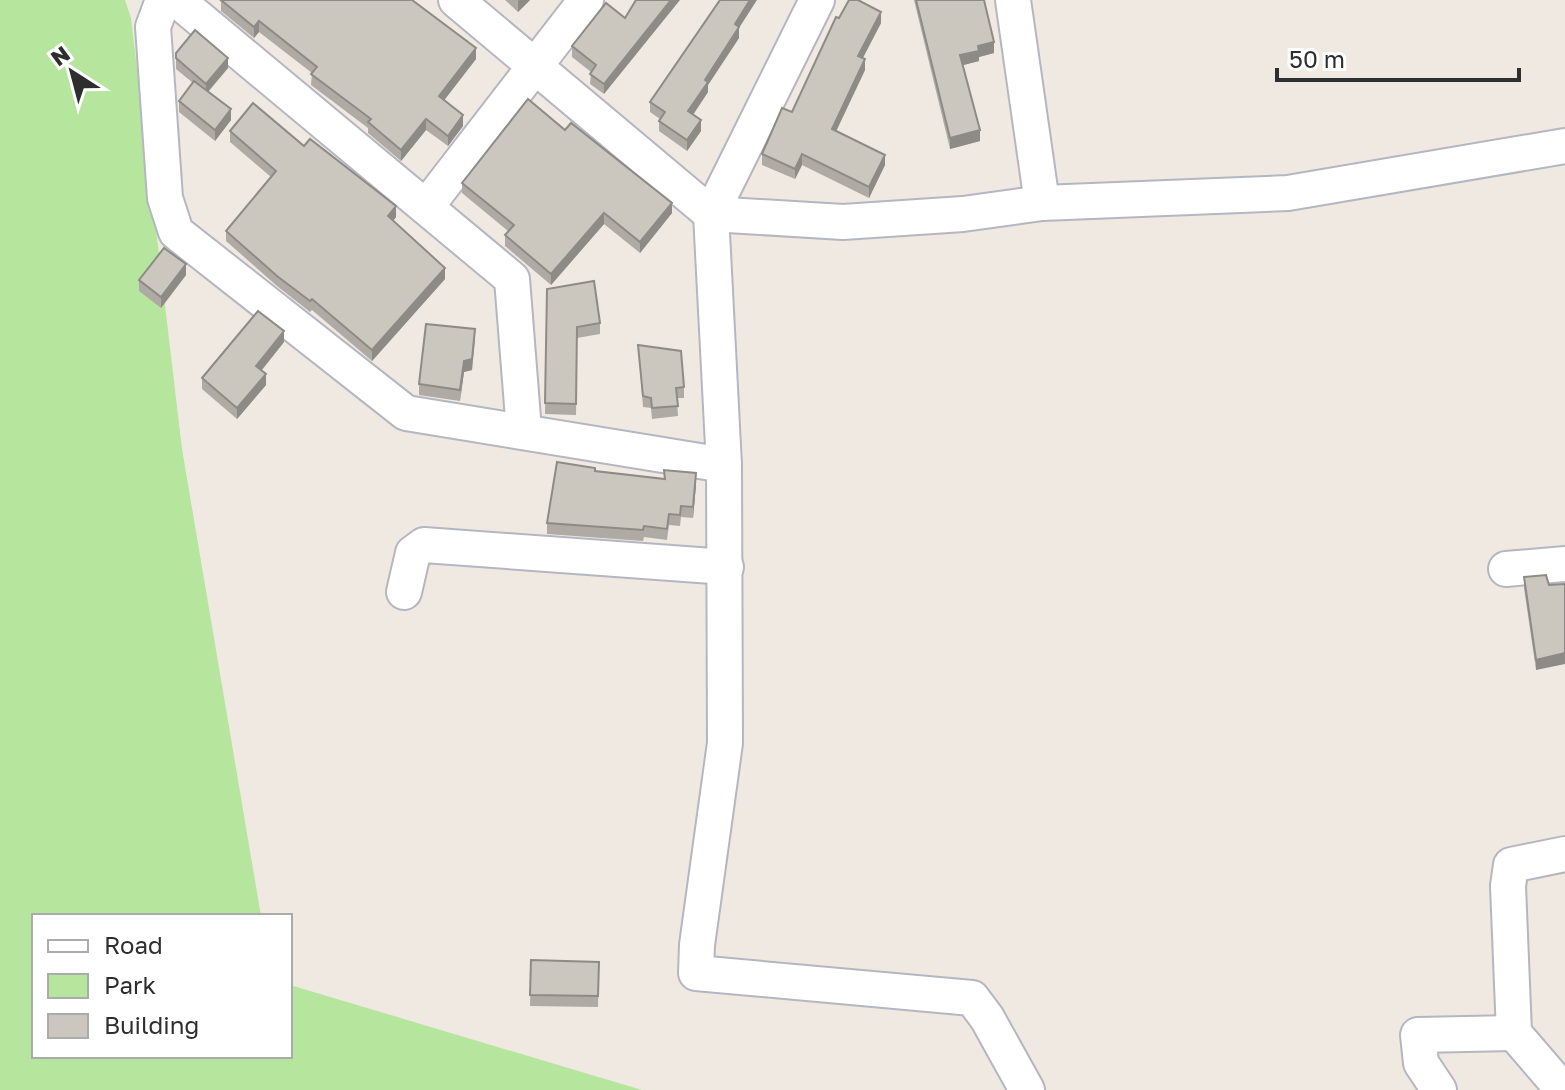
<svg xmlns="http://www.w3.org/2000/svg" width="1565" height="1090" font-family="'Golos Text',sans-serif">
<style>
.green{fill:#b6e59e}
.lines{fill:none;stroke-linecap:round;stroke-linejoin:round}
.street-casing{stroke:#b4b7c1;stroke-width:38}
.street{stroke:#fff;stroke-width:34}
.wall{fill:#afaba4}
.shaded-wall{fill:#8e8b86}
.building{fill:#cbc7bf;stroke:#8e8b86;stroke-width:2}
</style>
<rect width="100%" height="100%" fill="#efe9e1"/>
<!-- green -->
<polygon class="green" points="0,0 125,0 131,18 182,449 261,916 34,916 34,1056 290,1056 290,985 642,1090 0,1090"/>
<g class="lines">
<defs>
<g id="street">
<polyline points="163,0 153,27 165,198 176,232 406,413 724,465"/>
<polyline points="177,0 512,279 524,431"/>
<polyline points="456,0 711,214 843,222 963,214 1042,203 1288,193 1565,146"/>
<polyline points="817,0 711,214 724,465 725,743 697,945 696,973 972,998 987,1018 1027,1090"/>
<polyline points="1013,0 1042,203"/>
<polyline points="426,207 586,0"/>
<polyline points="1506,569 1565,564"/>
<polyline points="404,592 413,553 424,545 726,567"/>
<polyline points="1439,1090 1421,1063 1418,1035 1514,1033"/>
<polyline points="1563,1090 1514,1033 1508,886 1511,865 1565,854"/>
</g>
</defs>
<!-- street casing -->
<use href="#street" class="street-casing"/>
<!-- street -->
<use href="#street" class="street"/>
</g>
<!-- wall -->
<g class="wall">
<polygon points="219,0 412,0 476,59 444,100 463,126 448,146 426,130 401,161 368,133 368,128 311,85 312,73 259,32 254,38 221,11 221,2"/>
<polygon points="505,0 530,0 518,12"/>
<polygon points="914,0 937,0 994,53 979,57 979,61 962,65 980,141 950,149"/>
<polygon points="625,18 604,94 590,84 591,72 572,57 572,46"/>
<polygon points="839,18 881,23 863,58 865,70 836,131 885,165 869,198 802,165 795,179 762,165 762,154 792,112"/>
<polygon points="739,28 739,38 708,85 708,92 693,115 701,131 687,151 659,131 659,121 660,119 650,112 650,102"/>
<polygon points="176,53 228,68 208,92 231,120 215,141 179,112 179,101 193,83 176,69"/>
<polygon points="230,131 304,146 396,217 393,221 445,279 372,361 312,310 310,312 277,286 226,241 226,231 271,177 230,142"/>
<polygon points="462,183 672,213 640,253 604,224 551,285 505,246 505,235 508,231 462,193"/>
<polygon points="186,275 161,308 139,291 139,280"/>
<polygon points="547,289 600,323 600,334 577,338 576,415 545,414"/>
<polygon points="475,340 472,370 464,372 460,401 419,395 419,384"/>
<polygon points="284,342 262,370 266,385 237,419 202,389 202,378"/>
<polygon points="638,345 684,387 684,398 677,398 678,416 652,419 651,408 643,407"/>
<polygon points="664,470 696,484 693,518 681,517 680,526 669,525 667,540 644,537 643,541 547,534 547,523 595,471 664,479"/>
<polygon points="1524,577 1549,585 1536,670 1524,588"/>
<polygon points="531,960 599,962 598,1007 530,1006"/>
</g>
<!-- shaded-wall -->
<g class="shaded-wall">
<polygon points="519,0 530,0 518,12 518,1"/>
<polygon points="671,0 680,0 604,94 604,84"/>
<polygon points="750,0 757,0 739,28 739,38 708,85 708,92 688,122 688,111 735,24"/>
<polygon points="881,12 881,23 858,67 858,56"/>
<polygon points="259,21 259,32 254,38 254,27"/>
<polygon points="994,42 994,53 979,57 979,61 960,66 960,55 978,46"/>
<polygon points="476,48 476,59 439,107 439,96"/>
<polygon points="228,58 228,68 206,94 206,84"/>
<polygon points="865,59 865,70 832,140 832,129"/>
<polygon points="231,109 231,120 215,141 215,130"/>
<polygon points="463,115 463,126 448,146 448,136"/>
<polygon points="426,119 426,130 401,161 401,150"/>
<polygon points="701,120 701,131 687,151 687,140"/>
<polygon points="980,130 980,141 950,149 950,138"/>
<polygon points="802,154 802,165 795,179 795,169"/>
<polygon points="885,155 885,165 869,198 869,187"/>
<polygon points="672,203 672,213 640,253 640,242"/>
<polygon points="396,206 396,217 388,227 388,216"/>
<polygon points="604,213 604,224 551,285 551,274"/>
<polygon points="186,264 186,275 161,308 161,297"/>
<polygon points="445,268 445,279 372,361 372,350"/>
<polygon points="475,329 472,370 464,372 460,401 464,361"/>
<polygon points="284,331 284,342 256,377 256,366"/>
<polygon points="266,374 266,385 237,419 237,408"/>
<polygon points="696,473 696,484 693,518 693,507"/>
<polygon points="1565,653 1565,664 1536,670 1536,660"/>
</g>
<!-- building -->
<g class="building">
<polygon points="221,0 412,0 476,48 439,96 463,115 448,136 426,119 401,150 368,122 371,119 311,74 317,67 259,21 254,27"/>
<polygon points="636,0 671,0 604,84 590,74 596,65 572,46 606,3 625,18"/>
<polygon points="720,0 750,0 735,24 739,27 705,80 708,82 688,111 701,120 687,140 659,121 665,112 650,102"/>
<polygon points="849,0 858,0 881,12 858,56 865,59 832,129 885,155 869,187 802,154 795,169 762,154 782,108 792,112 836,17 839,18"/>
<polygon points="916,0 984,0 994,42 978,46 979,51 960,55 980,130 950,138"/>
<polygon points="195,30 228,58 206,84 176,58 176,53"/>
<polygon points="194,81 231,109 215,130 179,101"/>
<polygon points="528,99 565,130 571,123 672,203 640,242 604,213 551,274 505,235 514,225 462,183"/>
<polygon points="253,103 304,146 310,139 396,206 388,216 445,268 372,350 312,299 310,301 277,276 226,231 276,171 230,131"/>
<polygon points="164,248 186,264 161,297 139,280"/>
<polygon points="594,281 600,323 577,327 576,404 545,403 547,289"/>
<polygon points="258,311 284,331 256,366 266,374 237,408 202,378"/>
<polygon points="426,324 475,329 472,359 464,361 460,390 419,384"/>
<polygon points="638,345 681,351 684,387 676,388 678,406 652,408 651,398 643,396"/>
<polygon points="557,462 595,468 595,471 665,479 664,470 696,473 693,507 681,506 680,515 669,514 667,529 644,526 643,530 547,523"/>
<polygon points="1546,575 1549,585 1565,584 1565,653 1536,660 1524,577"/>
<polygon points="531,960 599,962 598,996 530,995"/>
</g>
<!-- legend -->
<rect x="32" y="914" width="260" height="144" fill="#ffffff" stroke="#ababab" stroke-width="2"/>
<rect x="48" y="940" width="40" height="12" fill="#ffffff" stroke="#ababab" stroke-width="2"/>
<text x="104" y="954" font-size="24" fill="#2e2e2e">Road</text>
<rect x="48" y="974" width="40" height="24" fill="#b6e59e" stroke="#ababab" stroke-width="2"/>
<text x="104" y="994" font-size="24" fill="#2e2e2e">Park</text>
<rect x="48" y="1014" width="40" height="24" fill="#cbc7bf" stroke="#ababab" stroke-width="2"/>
<text x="104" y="1034" font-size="24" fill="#2e2e2e">Building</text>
<!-- north arrow -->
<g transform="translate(72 72) rotate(324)" stroke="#ffffff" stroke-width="6" paint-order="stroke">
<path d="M0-6L14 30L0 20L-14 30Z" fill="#2e2e2e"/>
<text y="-12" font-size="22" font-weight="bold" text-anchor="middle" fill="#2e2e2e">N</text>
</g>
<!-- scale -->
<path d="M1277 68v12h242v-12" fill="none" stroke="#2e2e2e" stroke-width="4"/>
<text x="1289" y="68" font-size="24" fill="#2e2e2e" stroke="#ffffff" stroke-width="6" paint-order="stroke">50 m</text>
</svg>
